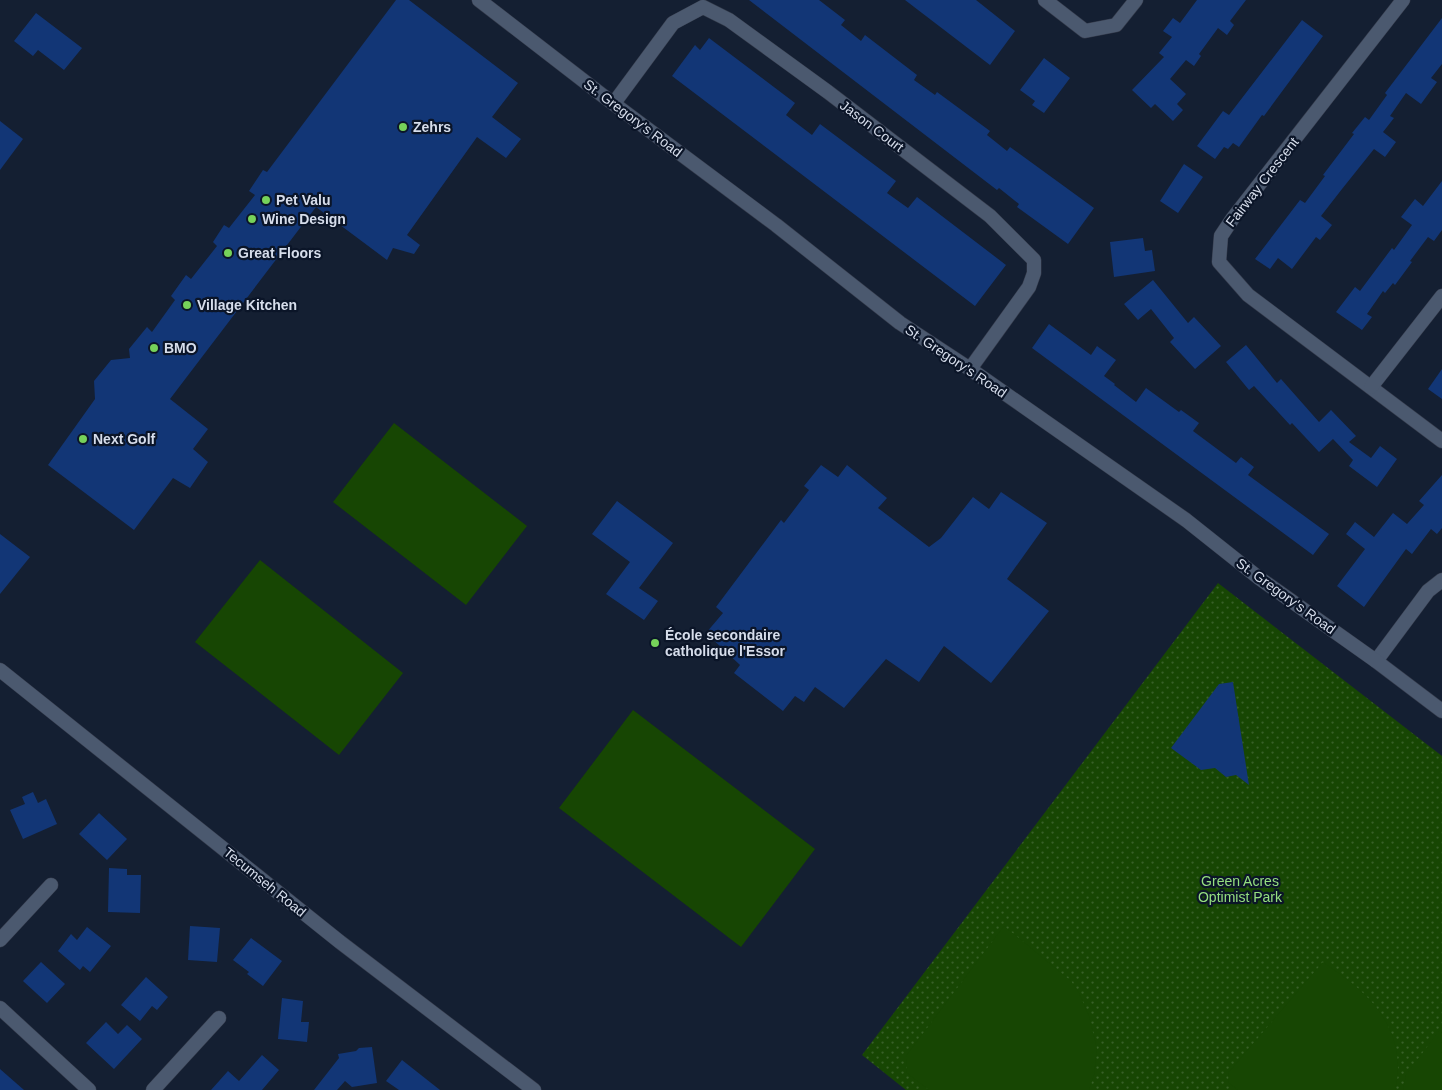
<svg xmlns="http://www.w3.org/2000/svg" width="1442" height="1090" font-family="Helvetica,sans-serif">
<style>
.grass{fill:url(#grass-dots)}
.pitch{fill:#174603}
.building{fill:#123676}
.lines{fill:none;stroke-linecap:round;stroke-linejoin:round}
.minor-casing{stroke:#353b4b;stroke-width:15}
.tertiary-casing{stroke:#353b4b;stroke-width:15}
.secondary-casing{stroke:#353b4b;stroke-width:15}
.minor{stroke:#4b596f;stroke-width:14}
.tertiary{stroke:#4b596f;stroke-width:14}
.secondary{stroke:#4b596f;stroke-width:14}
.poi-dot{fill:#76d25a;stroke:#0b1528;stroke-width:2}
.labels{text-anchor:middle;stroke-width:4.5;stroke-linejoin:round;paint-order:stroke}
.street-label{font-size:14px;fill:#d6ddeb;stroke:#0b1528}
.poi-label{font-size:14px;font-weight:bold;fill:#d6ddeb;stroke:#0b1528;text-anchor:start}
.park-label{font-size:14px;fill:#95df80;stroke:#0b1528}
</style>
<defs>
<pattern id="grass-dots" width="8" height="8" patternUnits="userSpaceOnUse" patternTransform="scale(1.25)"><rect width="8" height="8" fill="#174603"/><path d="M2 2h.1M6 6h.1" fill="none" stroke="#386028" stroke-width="1.8" stroke-linecap="round"/></pattern>
</defs>
<rect width="100%" height="100%" fill="#141f32"/>
<!-- grass -->
<polygon class="grass" points="1218,583 1442,756 1442,1090 906,1090 862,1055"/>
<!-- pitch -->
<g class="pitch">
<polygon points="394,423 527,526 466,605 333,502"/>
<polygon points="260,560 403,673 339,755 195,642"/>
<polygon points="633,710 815,849 741,947 559,808"/>
<polygon points="1004,926 1071,981 1079,993 1089,1016 1097,1049 1094,1075 1089,1090 929,1090 907,1073 906,1056"/>
<path d="M1323,962C1338,973 1355,984 1368,998C1392,1022 1404,1057 1395,1090H1238L1229,1083L1228,1073Z"/>
<polygon points="1442,1027 1442,1090 1403,1090 1406,1075"/>
</g>
<!-- building -->
<g class="building">
<polygon points="396,0 409,0 518,83 492,117 521,139 506,158 477,137 407,235 420,245 414,254 393,248 387,260 316,207 170,399 208,429 193,449 208,462 190,488 173,478 134,530 48,465 95,399 94,381 111,360 130,358 129,349 147,327 152,332 175,300 171,296 186,275 191,279 217,246 213,242 224,225 229,228 255,195 249,191 263,170 267,172"/>
<polygon points="749,0 819,0 845,20 841,25 861,41 865,35 917,75 914,80 935,95 937,92 990,131 987,135 1007,151 1010,147 1094,208 1068,244 1017,207 1019,204 999,188 997,190"/>
<polygon points="905,0 976,0 1015,31 990,65"/>
<polygon points="1197,0 1246,0 1230,21 1234,25 1227,35 1218,28 1199,54 1201,56 1194,66 1186,60 1170,79 1186,94 1177,104 1183,110 1173,121 1155,104 1151,108 1132,90 1164,57 1159,53 1172,37 1163,31 1173,18 1180,23"/>
<polygon points="36,13 82,48 64,70 38,50 33,56 14,41"/>
<polygon points="1442,18 1442,64 1431,78 1437,82 1421,104 1406,93 1390,116 1394,118 1383,132 1396,142 1385,157 1374,149 1342,189 1321,216 1332,225 1320,240 1316,237 1292,269 1278,258 1270,269 1255,259 1300,200 1305,203 1325,176 1323,175 1354,134 1352,133 1365,117 1369,120 1387,95 1385,93"/>
<polygon points="1302,20 1323,36 1264,116 1262,115 1239,147 1233,143 1228,149 1224,147 1215,159 1197,146 1223,111 1229,115"/>
<polygon points="709,38 795,103 786,115 791,119 812,135 820,124 896,181 887,193 908,208 917,197 1006,265 975,306 672,76 695,45 700,50"/>
<polygon points="1044,58 1070,78 1044,113 1032,105 1035,101 1020,90"/>
<polygon points="0,121 23,139 0,170"/>
<polygon points="1184,164 1203,177 1178,213 1160,201"/>
<polygon points="1442,181 1442,230 1434,241 1428,237 1410,261 1412,262 1395,285 1393,283 1385,293 1383,291 1367,314 1372,317 1362,330 1336,312 1355,287 1360,291 1392,248 1394,250 1412,225 1401,217 1415,199 1423,206"/>
<polygon points="1143,238 1145,251 1152,250 1155,271 1114,277 1110,242"/>
<polygon points="1153,280 1188,323 1194,317 1221,346 1195,369 1170,342 1174,338 1151,309 1138,320 1124,304"/>
<polygon points="1049,324 1091,355 1097,346 1116,360 1104,376 1115,384 1114,385 1136,402 1146,388 1179,412 1181,410 1199,423 1193,431 1236,463 1241,457 1254,467 1248,475 1329,534 1313,555 1032,348"/>
<polygon points="1246,345 1277,383 1281,379 1319,422 1331,410 1356,436 1349,442 1371,458 1380,446 1397,459 1377,487 1349,466 1353,460 1333,439 1319,452 1292,423 1290,425 1254,386 1249,390 1226,362"/>
<polygon points="1442,369 1442,399 1428,389"/>
<polygon points="821,465 838,477 847,465 887,498 878,508 929,547 941,538 973,497 989,509 1001,492 1047,523 1007,579 1049,611 991,683 944,646 919,682 886,659 844,708 815,687 804,702 795,696 783,711 734,673 740,665 706,633 723,613 716,607 781,520 784,523 809,490 804,486"/>
<polygon points="1442,475 1442,528 1437,534 1431,529 1412,554 1406,549 1364,607 1337,586 1365,549 1346,534 1355,522 1374,537 1393,513 1407,524 1424,505 1419,501"/>
<polygon points="617,501 673,543 639,588 658,601 644,620 606,594 630,562 592,534"/>
<polygon points="0,534 30,557 0,594"/>
<polygon points="1233,682 1249,785 1236,775 1226,777 1215,768 1201,770 1171,748 1219,684"/>
<polygon points="33,792 38,803 46,799 57,824 23,839 10,810 25,804 22,797"/>
<polygon points="99,813 127,839 107,860 79,834"/>
<polygon points="109,868 127,869 127,875 141,875 140,913 108,912"/>
<polygon points="190,926 220,928 217,962 188,960"/>
<polygon points="87,927 111,946 90,972 83,966 80,970 58,951 71,934 77,940"/>
<polygon points="251,938 282,961 263,986 247,974 249,972 233,960"/>
<polygon points="41,962 65,984 47,1003 23,981"/>
<polygon points="146,977 168,997 157,1010 152,1006 140,1021 121,1005"/>
<polygon points="282,998 303,1001 301,1022 309,1022 307,1042 278,1039"/>
<polygon points="106,1022 118,1034 127,1025 142,1039 114,1069 86,1043"/>
<polygon points="372,1047 377,1083 352,1087 345,1081 337,1090 314,1090 339,1058 338,1054 356,1051 359,1048"/>
<polygon points="262,1055 279,1070 262,1090 211,1090 228,1071 239,1081"/>
<polygon points="402,1060 440,1090 399,1090 386,1081"/>
<polygon points="0,1069 24,1090 0,1090"/>
</g>
<g class="lines">
<defs>
<g id="minor">
<polyline points="1045,0 1085,31 1116,25 1136,0"/>
<polyline points="1403,0 1233,218 1221,236 1219,262 1248,295 1442,441"/>
<polyline points="614,103 673,23 703,7 729,20 828,92 990,216 1034,260 1034,273 1029,287 970,369"/>
<polyline points="1371,387 1442,296"/>
<polyline points="1376,661 1428,591 1442,580"/>
<polyline points="0,940 51,885"/>
<polyline points="0,1008 89,1090"/>
<polyline points="153,1090 219,1018"/>
</g>
<polyline id="tertiary" points="479,0 602,95 776,225 900,323 970,369 1186,520 1259,578 1376,661 1442,711"/>
<polyline id="secondary" points="0,670 340,942 534,1090"/>
</defs>
<!-- minor casing -->
<use href="#minor" class="minor-casing"/>
<!-- tertiary casing -->
<use href="#tertiary" class="tertiary-casing"/>
<!-- secondary casing -->
<use href="#secondary" class="secondary-casing"/>
<!-- minor -->
<use href="#minor" class="minor"/>
<!-- tertiary -->
<use href="#tertiary" class="tertiary"/>
<!-- secondary -->
<use href="#secondary" class="secondary"/>
</g>
<!-- markers -->
<g class="poi-dot">
<circle cx="403" cy="127" r="5"/>
<circle cx="266" cy="200" r="5"/>
<circle cx="252" cy="219" r="5"/>
<circle cx="228" cy="253" r="5"/>
<circle cx="187" cy="305" r="5"/>
<circle cx="154" cy="348" r="5"/>
<circle cx="83" cy="439" r="5"/>
<circle cx="655" cy="643" r="5"/>
</g>
<g class="labels">
<!-- street labels -->
<g class="street-label">
<text transform="translate(633 118) rotate(37)" y="5">St. Gregory's Road</text>
<text transform="translate(872 126) rotate(37)" y="5">Jason Court</text>
<text transform="translate(1262 182) rotate(-52)" y="5">Fairway Crescent</text>
<text transform="translate(956 361) rotate(34)" y="5">St. Gregory's Road</text>
<text transform="translate(1286 596) rotate(36)" y="5">St. Gregory's Road</text>
<text transform="translate(265 882) rotate(39)" y="5">Tecumseh Road</text>
</g>
<!-- poi labels -->
<g class="poi-label">
<text x="413" y="132">Zehrs</text>
<text x="276" y="205">Pet Valu</text>
<text x="262" y="224">Wine Design</text>
<text x="238" y="258">Great Floors</text>
<text x="197" y="310">Village Kitchen</text>
<text x="164" y="353">BMO</text>
<text x="93" y="444">Next Golf</text>
<text x="665" y="640">École secondaire<tspan x="665" dy="16">catholique l'Essor</tspan></text>
</g>
<!-- park labels -->
<g class="park-label">
<text x="1240" y="886">Green Acres<tspan x="1240" dy="16">Optimist Park</tspan></text>
</g>
</g>
</svg>
